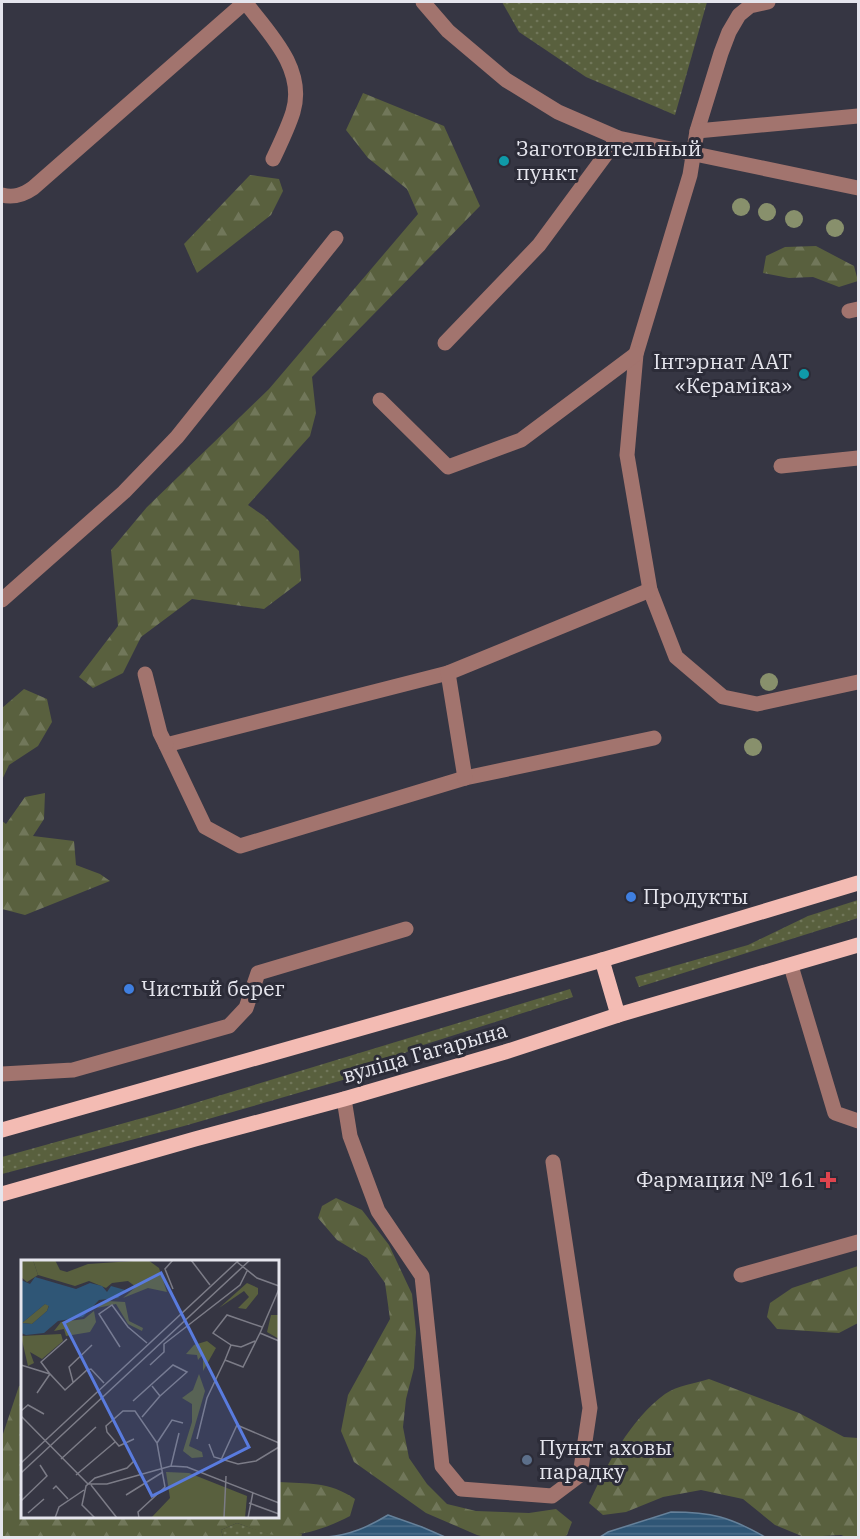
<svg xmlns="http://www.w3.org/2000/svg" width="860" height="1539" font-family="'IBM Plex Serif',serif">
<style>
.grass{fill:url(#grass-dots)}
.forest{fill:url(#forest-firs)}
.water{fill:url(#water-rules);stroke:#66819a;stroke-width:1.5}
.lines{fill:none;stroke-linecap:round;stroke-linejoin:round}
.minor{stroke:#a2746e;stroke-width:15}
.major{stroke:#f3bbb3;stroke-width:15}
.tree{fill:#88906c}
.culture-dot{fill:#0f9aa8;stroke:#2c2c38;stroke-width:2}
.shop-dot{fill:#3f7fe0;stroke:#2c2c38;stroke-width:2}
.health-dot{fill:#e0444e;stroke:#2c2c38;stroke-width:2}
.service-dot{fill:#5c6f8a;stroke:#2c2c38;stroke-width:2}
.labels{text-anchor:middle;stroke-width:6;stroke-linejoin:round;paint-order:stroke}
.poi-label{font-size:21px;fill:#e5e5ed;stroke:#2c2c38;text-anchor:start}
.street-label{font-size:21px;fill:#e5e5ed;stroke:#2c2c38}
.inset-road{fill:none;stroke:#7c7c87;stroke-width:1.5}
.view{fill:#597bde;fill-opacity:0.15;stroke:#597bde;stroke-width:3}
.inset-edge{fill:none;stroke:#e5e5ed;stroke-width:3}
</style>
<defs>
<pattern id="grass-dots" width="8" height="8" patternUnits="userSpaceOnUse" patternTransform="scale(1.5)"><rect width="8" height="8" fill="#59603e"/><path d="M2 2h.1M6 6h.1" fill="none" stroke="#71775a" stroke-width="1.8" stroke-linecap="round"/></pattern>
<pattern id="forest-firs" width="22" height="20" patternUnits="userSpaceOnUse" patternTransform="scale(1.5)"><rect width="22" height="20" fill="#59603e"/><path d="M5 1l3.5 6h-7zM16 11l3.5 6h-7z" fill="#71775a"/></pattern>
<pattern id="water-rules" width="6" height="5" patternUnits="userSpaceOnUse" patternTransform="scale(1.5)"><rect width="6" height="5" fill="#2f5676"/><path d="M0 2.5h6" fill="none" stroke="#4d6e8a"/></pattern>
</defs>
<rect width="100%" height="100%" fill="#363643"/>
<!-- grass -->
<g class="grass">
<polygon points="502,2 707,2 675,115 586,77 519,32"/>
<polygon points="858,900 858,918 639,987 635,977 748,945 808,916"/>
<polygon points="570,989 573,997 417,1047 360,1075 184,1126 2,1174 2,1157 175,1109"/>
<polygon points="237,1523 269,1534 302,1534 301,1538 223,1537 221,1530"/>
</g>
<!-- forest -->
<g class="forest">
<polygon points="363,93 444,126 480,206 312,377 316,413 310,436 248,505 264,516 299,551 301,581 264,609 192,599 141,637 123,673 93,688 79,677 118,626 111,550 147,507 269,389 418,214 407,189 368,158 346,130"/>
<polygon points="250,175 279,179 283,191 271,215 197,273 184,244"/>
<polygon points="816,246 854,266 858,281 839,287 813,277 789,278 763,273 766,256 785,247"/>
<polygon points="24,689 47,699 52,722 38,746 9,765 2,780 2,708"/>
<polygon points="45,793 44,819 33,836 74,841 76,865 100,874 110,881 25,915 2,909 2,821 6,824 25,797"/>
<polygon points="336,1198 362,1210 389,1245 412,1294 416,1332 414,1368 406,1399 403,1427 409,1458 427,1484 447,1504 476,1511 529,1513 556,1509 572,1522 567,1535 562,1538 489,1538 477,1535 426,1513 354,1462 341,1431 348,1395 390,1319 385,1283 367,1258 337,1240 318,1218 322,1206"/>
<polygon points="858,1266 858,1323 839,1333 777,1329 767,1317 770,1303 792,1288"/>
<path d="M709,1379L799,1413L844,1437L858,1438V1537H846L841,1535L804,1537L775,1525L743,1499L701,1490L663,1497L626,1512L603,1515L589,1503C607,1464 630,1420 665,1394C676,1386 696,1383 709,1379Z"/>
<path d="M22,1385V1516H278V1482C308,1484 329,1481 355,1499L350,1516C325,1529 296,1539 268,1534C257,1531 247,1526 237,1523L221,1530L223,1537H2V1437L19,1386Z"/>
</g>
<!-- water -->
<g class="water">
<path d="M671,1512C712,1512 730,1517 765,1537H600L608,1532Z"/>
<path d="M388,1515L422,1527L445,1537H327C350,1535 368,1527 388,1515Z"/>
</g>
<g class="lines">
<!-- minor -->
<g class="minor">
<path d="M245,2C269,33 306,69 293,112C288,128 280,144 273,159"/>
<polyline points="423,2 448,31 506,80 558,112 618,138 858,188"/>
<polyline points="768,2 750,6 739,15 729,32 721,53 697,131 690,175 636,354 627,455 650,590 676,657 723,697 757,704 858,682"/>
<polyline points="697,131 858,116"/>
<path d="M2,195C14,198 23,195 33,188L245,2"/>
<polyline points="849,311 858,309"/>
<polyline points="445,343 539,245 618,138"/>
<polyline points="380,400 448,467 521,440 636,354"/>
<polyline points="781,466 858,458"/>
<polyline points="2,600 124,492 177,437 336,238"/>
<polyline points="448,673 166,745 205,827 240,846 465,778 654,738"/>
<polyline points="145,674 160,733 166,745"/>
<polyline points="465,778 448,673 650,590"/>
<polyline points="791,966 835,1113 858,1121"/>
<polyline points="2,1074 73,1070 229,1026 246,1008 258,973 406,929"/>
<polyline points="344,1099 350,1136 378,1211 422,1276 442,1466 461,1489 552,1496 580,1475 590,1408 553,1162"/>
<polyline points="741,1275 858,1242"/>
</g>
<!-- major -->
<g class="major">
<polyline points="602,960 618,1015"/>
<polyline points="2,1130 602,960 858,883"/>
<polyline points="2,1194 195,1139 344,1099 505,1052 618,1015 858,945"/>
</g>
</g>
<!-- trees -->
<g class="tree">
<circle cx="741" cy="207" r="9"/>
<circle cx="767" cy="212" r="9"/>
<circle cx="794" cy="219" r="9"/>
<circle cx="835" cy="228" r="9"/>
<circle cx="769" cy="682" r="9"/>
<circle cx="753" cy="747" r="9"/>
</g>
<!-- markers -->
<g class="culture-dot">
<circle cx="504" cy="161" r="6"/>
<circle cx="804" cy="374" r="6"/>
</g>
<g class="shop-dot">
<circle cx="631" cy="897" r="6"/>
<circle cx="129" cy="989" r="6"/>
</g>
<path class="health-dot" d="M825 1171h6v6h6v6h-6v6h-6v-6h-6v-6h6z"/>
<circle class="service-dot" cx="527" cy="1460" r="6"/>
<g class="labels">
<!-- poi labels -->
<g class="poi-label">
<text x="516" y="156">Заготовительный<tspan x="516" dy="24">пункт</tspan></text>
<text x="792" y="369" text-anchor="end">Інтэрнат ААТ<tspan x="792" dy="24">«Кераміка»</tspan></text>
<text x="643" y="904">Продукты</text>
<text x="141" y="996">Чистый берег</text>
<text x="816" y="1187" text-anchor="end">Фармация № 161</text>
<text x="539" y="1455">Пункт аховы<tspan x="539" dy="24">парадку</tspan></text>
</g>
<!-- street labels -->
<g class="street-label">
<text transform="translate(425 1053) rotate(-16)" y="7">вуліца Гагарына</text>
</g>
</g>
<!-- overview -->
<g transform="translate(21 1260)">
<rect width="258" height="258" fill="#363643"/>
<path d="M0,0H12L17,15L6,22L0,17ZM24,44L28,45L26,51L11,64L1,63ZM145,212L168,213L226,236L224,258H130L149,238Z" fill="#59603e"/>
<path d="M12,0H34L39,10L46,12L67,4L127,0L138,8L146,32L127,28L102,38L115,27L107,21L91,23L85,28L68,21L54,26L17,15ZM226,23L237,28V34L225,49L217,48L228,37L223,31L198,48ZM86,41L104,42L108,61L122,68L121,71L107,64L95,44L76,48ZM73,51L75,62L69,72L45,76L43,69L33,71L40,62L63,59ZM250,55H258V79L246,72ZM40,74L42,81L21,99L9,92L13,103L7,106L0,76ZM186,81L195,88L182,111V94L177,100L176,95L165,94L173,85ZM178,114L184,131L168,186L181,192L182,197L171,198L162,191L171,162V144L161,138L172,130Z" fill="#59603e"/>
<path d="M14,17L55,29L69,23L81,26L86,32L90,26L104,30L97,38L78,40L62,57L37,61L23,73L5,75L0,73V20L9,24ZM24,44L28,46L26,51L11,64L1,63Z" fill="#2f5676" fill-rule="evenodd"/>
<path class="inset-road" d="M170,0L189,25M216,2L236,18L258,26M152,29L144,9L152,0M258,29L239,73L258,81M239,73L222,107L204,100L210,85L192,73L206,55L241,67M210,85L220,87L234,81M99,87L78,54L91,45L107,67L126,83M0,105L29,114L44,130L66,110L70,109L83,123M129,105L143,92V84L219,25L226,11M52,122L48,107L71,85M16,133L29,114L20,102L46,79M112,141L152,105L166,112L139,136M0,151L7,145L23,154M0,156L67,224H86L150,206L166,207L258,243M121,157L139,136L131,126M113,179L98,186L86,172L85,166L102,151H114L136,183L144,227L117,252L118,258M176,179L186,138L204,100M136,183L151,160L162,163M188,184L193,197L217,204L235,201L258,187M40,199L75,167M200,200L216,165L258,183M0,203L218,0M150,206L158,173M0,213L229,0M55,215L94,182M70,225L96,258M32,229L35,226L47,239M105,235L142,212M0,241L26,216L19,205M228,243L258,254M7,253L23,239M34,258L38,247L63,230M74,258L61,245L65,226L74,218L106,208L114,200M203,258L205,216M227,258L232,232"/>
<path class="view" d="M140,13L228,187L131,236L43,63Z"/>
<rect width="258" height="258" class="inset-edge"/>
</g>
<!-- border -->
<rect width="860" height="1539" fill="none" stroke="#e5e5ed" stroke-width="6"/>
</svg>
